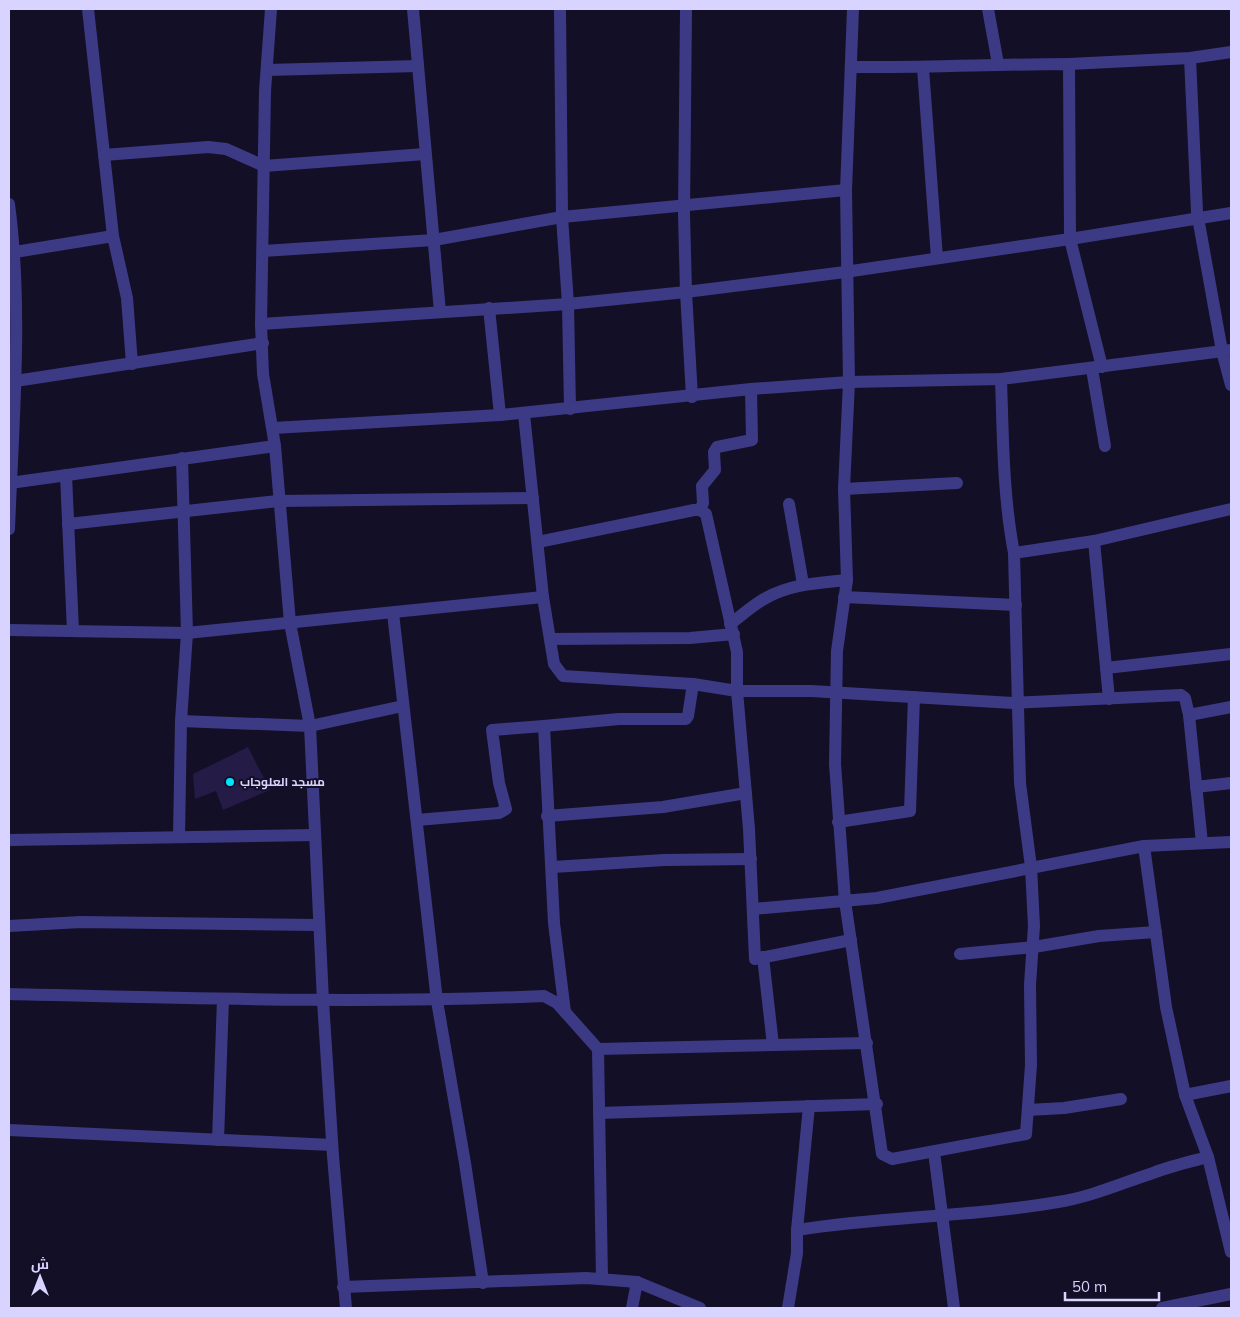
<svg xmlns="http://www.w3.org/2000/svg" width="1240" height="1317" font-family="Mulish,Cairo,sans-serif">
<style>
.building{fill:#241b47}
.lines{fill:none;stroke-linecap:round;stroke-linejoin:round}
.minor{stroke:#3d3a85;stroke-width:12}
.poi-dot{fill:#00e5ff;stroke:#130f26;stroke-width:2}
.labels{text-anchor:middle;stroke-width:4;stroke-linejoin:round;paint-order:stroke}
.poi-label{font-size:12px;font-weight:bold;fill:#d9d4ff;stroke:#130f26;text-anchor:start}
</style>
<rect width="100%" height="100%" fill="#130f26"/>
<!-- building -->
<polygon class="building" points="248,747 270,790 223,810 216,791 195,799 193,774"/>
<g class="lines">
<!-- minor -->
<g class="minor">
<polyline points="88,9 113,236 127,298 132,364"/>
<polyline points="271,9 265,91 261,324 263,374 275,446 290,623 310,726 323,1001 333,1156 346,1308"/>
<polyline points="413,9 440,312"/>
<polyline points="560,9 562,217 568,304 570,409"/>
<polyline points="686,9 684,214 686,292 692,397"/>
<path d="M853,9L846,190L849,382L844,489L847,580L837,651L835,764L845,901L882,1154L892,1159L1026,1134L1031,1065L1030,985L1034,926L1031,867L1020,783L1014,553C1003,496 1003,437 1001,379"/>
<polyline points="988,9 998,64"/>
<polyline points="1190,58 1197,212 1222,351 1231,385"/>
<polyline points="1069,64 1190,58 1231,52"/>
<polyline points="923,68 937,258"/>
<polyline points="267,70 418,66"/>
<polyline points="104,155 208,147 226,149 264,166 425,154"/>
<path d="M9,204C23,309 13,423 9,529"/>
<polyline points="263,251 434,240 562,217 846,190"/>
<polyline points="9,253 113,236"/>
<polyline points="489,308 500,415 751,389 849,382 1001,379 1231,350"/>
<path d="M261,324L568,304L686,292L845,272L1070,239L1069,64C997,64 925,68 852,67"/>
<polyline points="1102,367 1070,239 1231,213"/>
<polyline points="1092,369 1105,446"/>
<polyline points="9,382 263,343"/>
<polyline points="524,414 543,597 554,664 563,676 693,684 737,691 811,691 1013,703 1181,695 1185,698 1189,715 1202,843"/>
<polyline points="273,428 500,415"/>
<polyline points="66,475 73,631"/>
<polyline points="10,483 275,446"/>
<polyline points="844,489 957,483"/>
<polyline points="789,504 803,584"/>
<polyline points="700,510 703,503 702,486 715,470 714,452 717,447 752,440 751,389"/>
<polyline points="68,524 278,501 533,498"/>
<polyline points="1094,541 1109,699"/>
<polyline points="538,542 694,510 700,510 706,514 737,652 737,691 749,829 755,959 851,940"/>
<polyline points="1014,553 1094,541 1231,509"/>
<polyline points="844,597 1016,605"/>
<polyline points="393,613 437,1001 465,1163 483,1283"/>
<path d="M730,624C741,616 752,606 764,599C790,584 818,583 847,580"/>
<polyline points="9,630 187,633 543,597"/>
<polyline points="550,639 690,638 734,634"/>
<polyline points="1106,668 1231,654"/>
<polyline points="1189,715 1231,707"/>
<polyline points="181,721 310,726 403,706"/>
<polyline points="1196,787 1231,783"/>
<polyline points="547,816 663,807 746,793"/>
<polyline points="417,820 499,813 506,809 499,783 492,730 544,726"/>
<polyline points="838,822 910,811 914,697"/>
<polyline points="179,837 181,721 187,633 182,458"/>
<polyline points="9,840 315,835"/>
<polyline points="1144,846 1166,1007 1185,1095 1208,1157 1231,1252"/>
<polyline points="553,867 664,860 751,859"/>
<polyline points="753,909 877,898 1144,846 1231,842"/>
<polyline points="9,926 81,922 318,925"/>
<polyline points="960,954 1034,947 1099,936 1156,932"/>
<polyline points="763,957 773,1045"/>
<path d="M9,994C187,998 365,1004 544,996L557,1003L598,1049L602,1278"/>
<polyline points="565,1012 554,923 544,726 619,719 686,719 688,716 693,684"/>
<polyline points="598,1049 867,1043"/>
<polyline points="1185,1095 1231,1086"/>
<polyline points="1028,1110 1064,1108 1121,1099"/>
<polyline points="599,1113 877,1104"/>
<polyline points="9,1130 332,1145"/>
<polyline points="218,1140 223,999"/>
<polyline points="934,1152 954,1308"/>
<polyline points="797,1230 809,1106"/>
<polyline points="343,1287 586,1278 637,1282 700,1308"/>
<polyline points="632,1308 637,1282"/>
<path d="M788,1308L797,1253V1230C884,1216 972,1217 1058,1202C1091,1197 1122,1183 1153,1173C1171,1166 1189,1162 1208,1157"/>
<polyline points="1162,1308 1231,1294"/>
</g>
</g>
<!-- markers -->
<circle class="poi-dot" cx="230" cy="782" r="5"/>
<g class="labels">
<!-- poi labels -->
<g class="poi-label">
<text x="240" y="786">مسجد العلوجاب</text>
</g>
</g>
<!-- border -->
<rect width="1240" height="1317" fill="none" stroke="#d9d4ff" stroke-width="20"/>
<!-- north arrow -->
<g transform="translate(40 1277)" stroke="#130f26" stroke-width="4" paint-order="stroke">
<path d="M0-4L9 19L0 12L-9 19Z" fill="#d9d4ff"/>
<text y="-8" font-size="14" font-weight="bold" text-anchor="middle" fill="#d9d4ff">ش</text>
</g>
<!-- scale -->
<path d="M1065 1292v8h94v-8" fill="none" stroke="#d9d4ff" stroke-width="2.5"/>
<text x="1072" y="1292" font-size="15" fill="#d9d4ff" stroke="#130f26" stroke-width="4" paint-order="stroke">50 m</text>
</svg>
